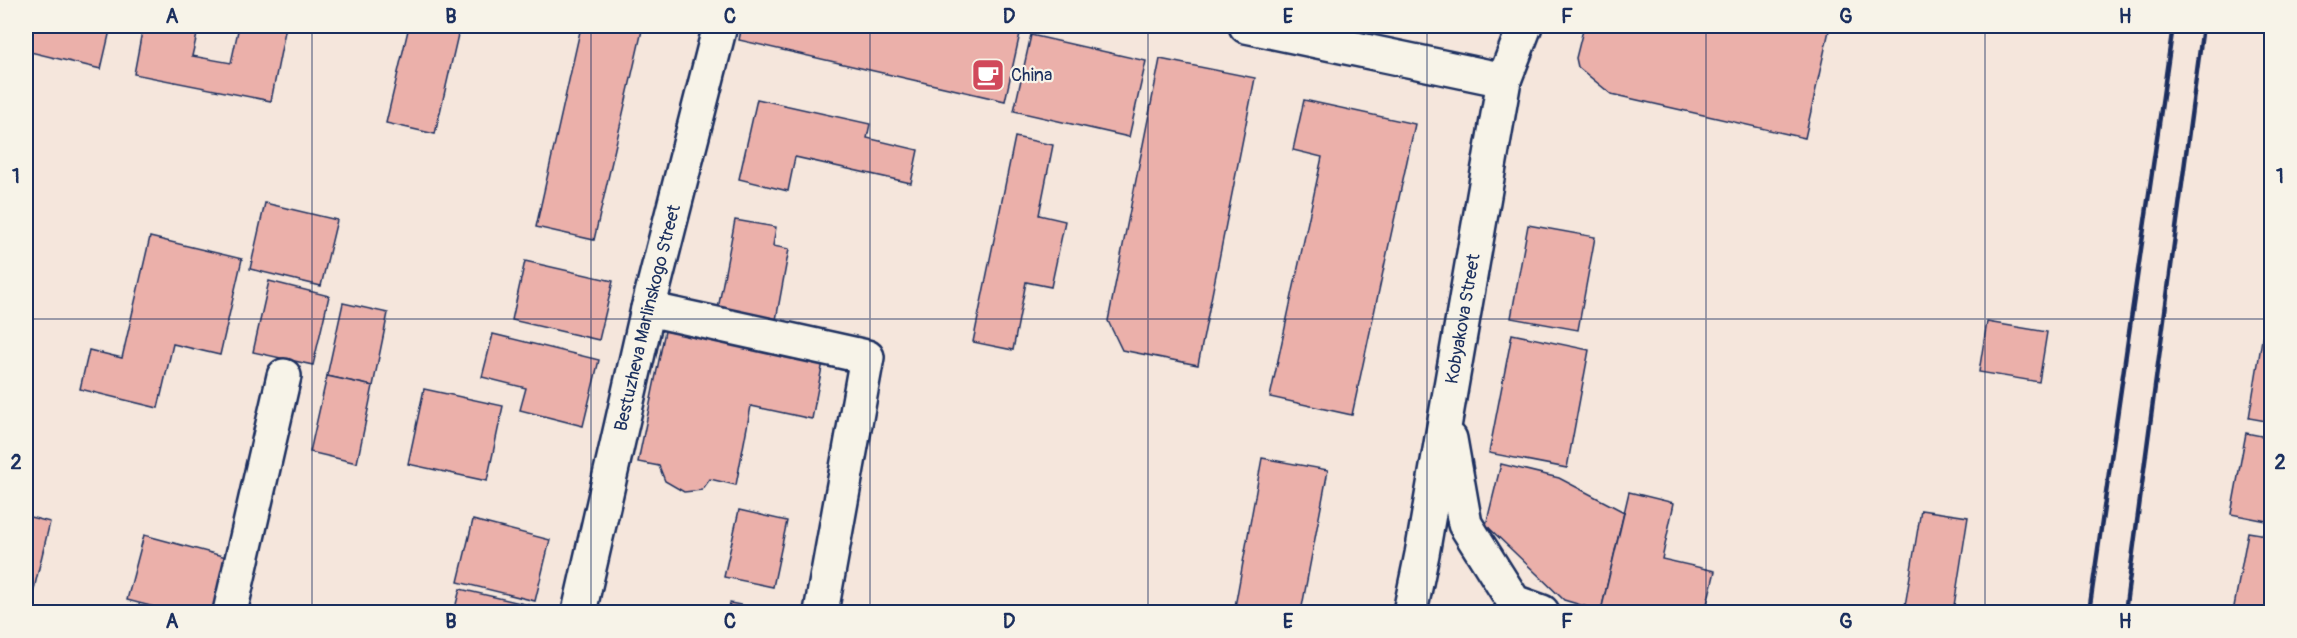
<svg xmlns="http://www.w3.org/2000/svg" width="2297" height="638" font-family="Pangolin,sans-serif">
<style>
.building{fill:#ebb0aa;stroke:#1b2f5e;stroke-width:1.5}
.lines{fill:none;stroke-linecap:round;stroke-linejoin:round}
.minor-casing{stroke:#1b2f5e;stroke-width:38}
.minor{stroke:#f7f3e8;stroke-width:33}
.rail{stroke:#1b2f5e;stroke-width:4.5}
.grid{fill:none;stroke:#1b2f5e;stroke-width:1.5;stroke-opacity:0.55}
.labels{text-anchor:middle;stroke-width:4.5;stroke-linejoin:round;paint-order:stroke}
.poi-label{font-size:18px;fill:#1b2f5e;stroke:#f7f3e8;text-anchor:start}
.street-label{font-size:18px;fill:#1b2f5e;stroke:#f7f3e8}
.neatline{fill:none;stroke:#1b2f5e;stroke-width:2}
.grid-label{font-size:20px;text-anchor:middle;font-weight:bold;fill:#1b2f5e}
</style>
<rect width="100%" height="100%" fill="#f5e6dc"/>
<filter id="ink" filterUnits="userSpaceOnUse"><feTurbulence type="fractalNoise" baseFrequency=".0167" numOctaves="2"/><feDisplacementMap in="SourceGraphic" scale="12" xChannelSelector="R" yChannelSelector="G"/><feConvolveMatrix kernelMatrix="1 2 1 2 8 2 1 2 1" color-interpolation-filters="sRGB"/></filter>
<g filter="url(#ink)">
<!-- building -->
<g class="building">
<polygon points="26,26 111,26 101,69 26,51"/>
<polygon points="143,26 199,26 192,56 231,63 239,26 286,26 271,101 134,74"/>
<polygon points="409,26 460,26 435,134 386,123"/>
<polygon points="573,26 643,26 594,240 536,227 581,27"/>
<polygon points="742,26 1007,26 1021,29 1005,101 739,40"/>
<polygon points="1584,26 1830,26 1805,138 1611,94 1578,67 1576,58"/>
<polygon points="1031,35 1146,61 1129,137 1014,111"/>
<polygon points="1160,59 1255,78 1198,365 1122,350 1108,321"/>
<polygon points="757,99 870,124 867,138 918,150 911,183 795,157 788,191 739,179"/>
<polygon points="1304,100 1415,124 1352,415 1270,397 1322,157 1293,150"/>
<polygon points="1015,137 1053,145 1039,215 1065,221 1051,287 1026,282 1013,350 973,342"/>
<polygon points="265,203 337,220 321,286 250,269"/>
<polygon points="735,220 776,227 773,246 789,249 776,320 718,309"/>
<polygon points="1528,225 1595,237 1578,330 1511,318"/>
<polygon points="150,237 242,259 220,355 173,344 158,408 80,389 89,350 122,358"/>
<polygon points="525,261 613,281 599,340 512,320"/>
<polygon points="2272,279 2272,422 2249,418"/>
<polygon points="269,281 329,296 313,365 253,352"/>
<polygon points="343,303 388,313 373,386 327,376"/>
<polygon points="1987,322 2047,332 2039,382 1979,372"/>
<polygon points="665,331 823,362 812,419 751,406 736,485 710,479 702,490 684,492 665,481 659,466 638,462"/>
<polygon points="493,334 599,360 583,426 520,410 526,388 482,377"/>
<polygon points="1512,334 1589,350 1567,468 1489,453"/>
<polygon points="327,376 373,386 357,463 310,452"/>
<polygon points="424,389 503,406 487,481 408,464"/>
<polygon points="2246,433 2272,438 2272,522 2231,514"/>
<polygon points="1262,458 1328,470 1301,612 1234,612"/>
<polygon points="1501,464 1559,478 1624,512 1601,611 1564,600 1486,525"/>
<polygon points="1629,492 1674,503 1662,559 1715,571 1705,612 1601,611"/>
<polygon points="739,510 787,521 773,587 724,577"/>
<polygon points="1921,510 1968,517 1953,612 1904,612"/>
<polygon points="26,516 50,522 29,610 26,609"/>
<polygon points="473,520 550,540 535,601 458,582"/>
<polygon points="2248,532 2272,536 2272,612 2233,612"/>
<polygon points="144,535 230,558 215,612 174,612 127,600"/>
<polygon points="460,589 537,607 536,612 454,612"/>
<polygon points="730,603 777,612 728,612"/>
</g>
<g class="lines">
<defs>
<g id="minor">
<polyline points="1246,26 1504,80"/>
<polyline points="648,309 867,357 821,612"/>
<polyline points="1450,439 1465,524 1514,602 1542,612"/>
<polyline points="230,612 284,376"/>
<path id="s1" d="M579,612L648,309L720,26"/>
<path id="s2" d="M1410,612L1422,554L1504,80L1525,26"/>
</g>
</defs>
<!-- minor casing -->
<use href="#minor" class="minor-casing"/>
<!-- minor -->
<use href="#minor" class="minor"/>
<!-- rail -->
<g class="rail">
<polyline points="2089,612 2173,26"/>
<polyline points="2125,612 2203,26"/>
</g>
</g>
</g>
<!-- grid -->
<path class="grid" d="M312,26V612M591,26V612M870,26V612M1148,26V612M1427,26V612M1706,26V612M1985,26V612M26,319H2272"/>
<!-- icons -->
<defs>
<symbol id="cafe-square" viewBox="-11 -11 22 22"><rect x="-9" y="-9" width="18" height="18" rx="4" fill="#d1495b" stroke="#f7f3e8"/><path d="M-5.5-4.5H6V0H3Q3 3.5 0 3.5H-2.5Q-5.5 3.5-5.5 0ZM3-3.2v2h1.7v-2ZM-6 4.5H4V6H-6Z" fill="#fff"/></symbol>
</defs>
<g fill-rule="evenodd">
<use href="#cafe-square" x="969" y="56" width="38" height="38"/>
</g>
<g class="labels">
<!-- poi labels -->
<g class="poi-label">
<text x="1011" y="81">China</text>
</g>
<!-- street labels -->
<g class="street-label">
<text dy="6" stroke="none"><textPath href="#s1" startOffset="302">Bestuzheva Marlinskogo Street</textPath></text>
<text dy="6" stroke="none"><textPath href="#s2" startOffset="298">Kobyakova Street</textPath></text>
</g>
</g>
<!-- margin -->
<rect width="2297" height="638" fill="none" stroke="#f7f3e8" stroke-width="66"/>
<rect x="33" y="33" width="2231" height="572" class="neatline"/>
<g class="grid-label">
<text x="172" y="23">A</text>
<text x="451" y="23">B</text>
<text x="730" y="23">C</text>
<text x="1009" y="23">D</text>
<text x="1288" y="23">E</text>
<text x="1567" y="23">F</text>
<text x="1846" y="23">G</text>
<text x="2125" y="23">H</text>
<text x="16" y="183">1</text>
<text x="2280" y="183">1</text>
<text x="16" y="469">2</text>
<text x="2280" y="469">2</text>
<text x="172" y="628">A</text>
<text x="451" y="628">B</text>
<text x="730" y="628">C</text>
<text x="1009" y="628">D</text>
<text x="1288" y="628">E</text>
<text x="1567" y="628">F</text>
<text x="1846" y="628">G</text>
<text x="2125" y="628">H</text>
</g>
</svg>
